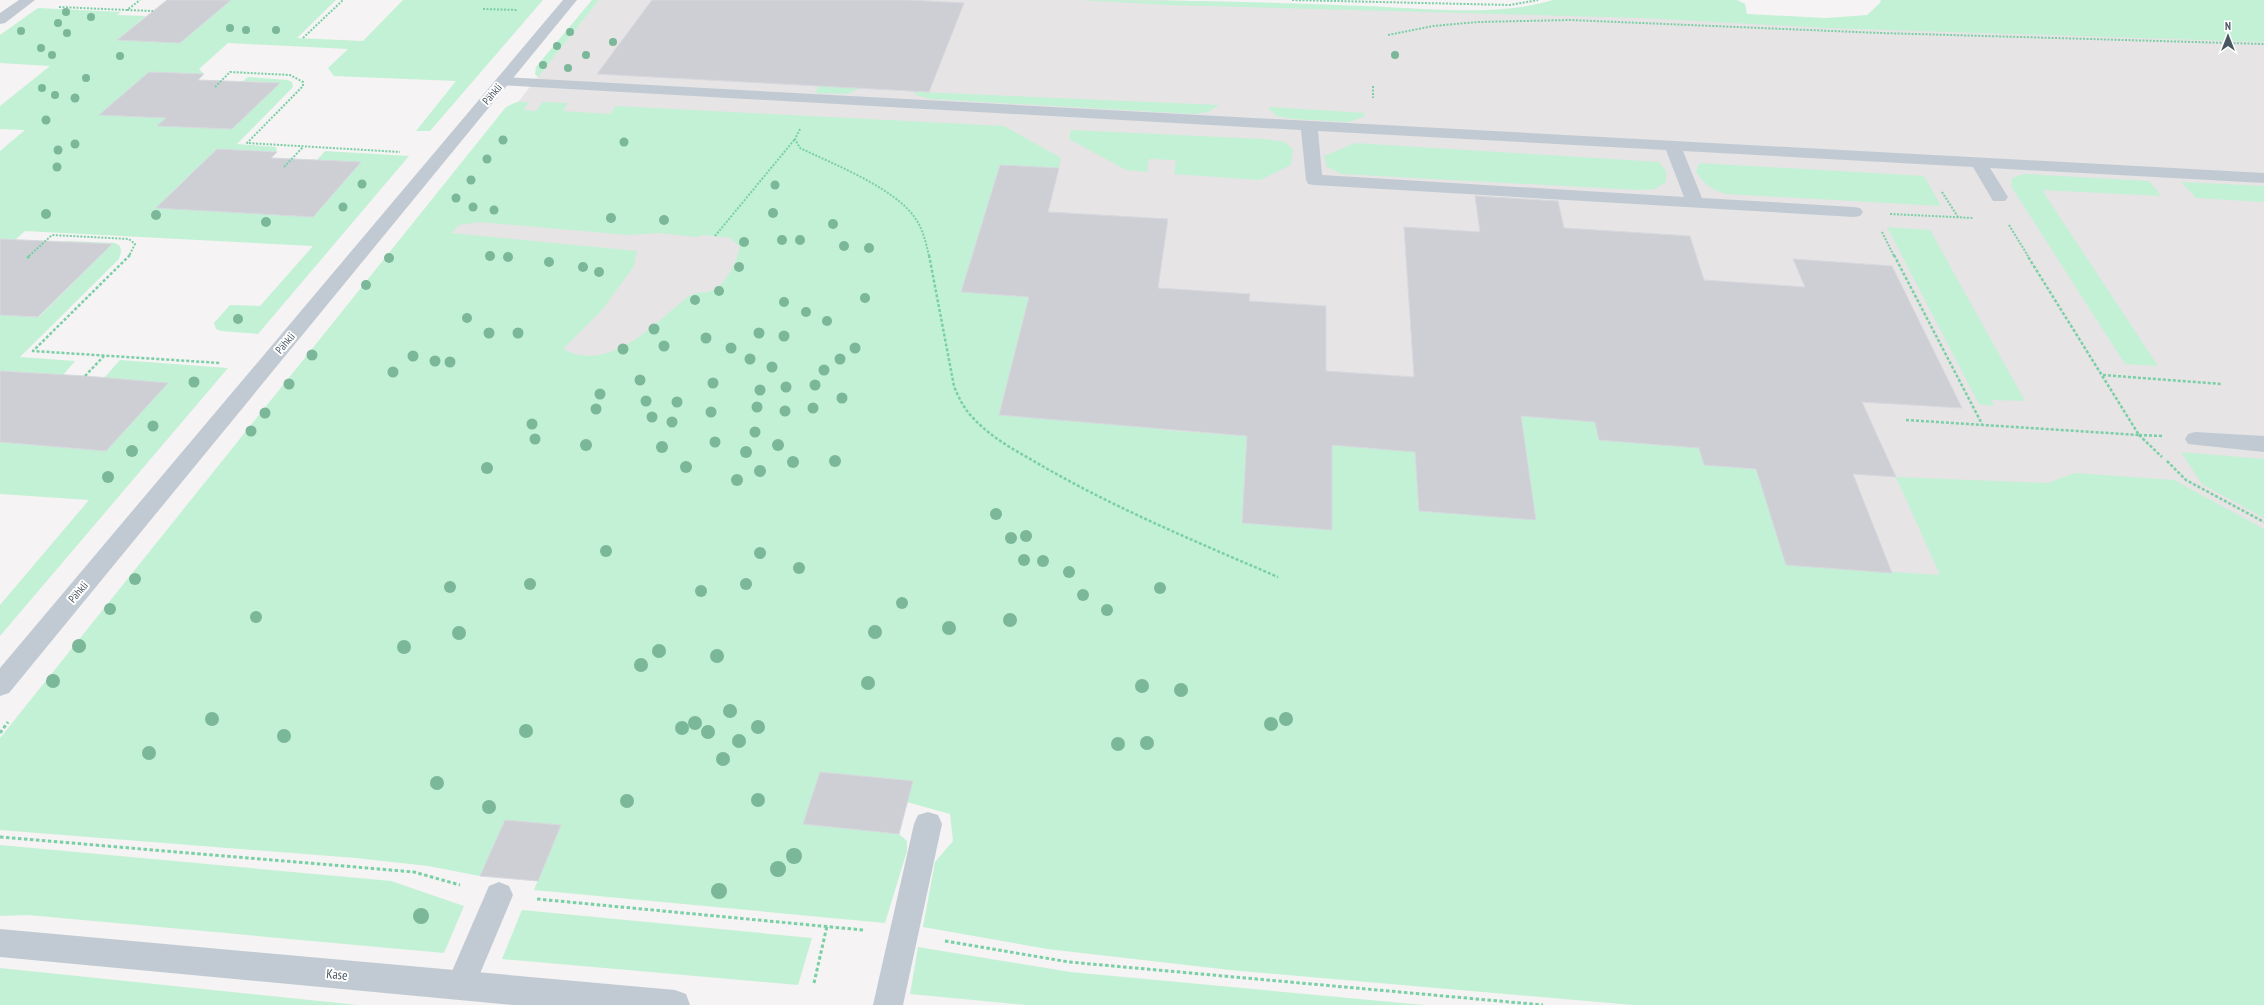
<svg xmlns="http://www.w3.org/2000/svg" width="2264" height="1005" font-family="'PT Sans Narrow',sans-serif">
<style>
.education{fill:#e6e4e5}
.green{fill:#c3f1d5;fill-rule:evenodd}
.building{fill:#cdcfd5;stroke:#d7d9de}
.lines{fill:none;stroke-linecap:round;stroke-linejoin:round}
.path-far2{stroke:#7ad0a6;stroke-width:2;stroke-dasharray:2 1.5;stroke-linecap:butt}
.path-far1{stroke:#7ad0a6;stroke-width:2.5;stroke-dasharray:3 2;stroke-linecap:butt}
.path{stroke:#7ad0a6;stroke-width:3;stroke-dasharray:3.5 2.5;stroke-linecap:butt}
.service{fill:#c1cad2;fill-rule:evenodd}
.minor{fill:#c1cad2;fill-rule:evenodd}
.tree{fill:#7bb799}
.labels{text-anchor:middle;stroke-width:4;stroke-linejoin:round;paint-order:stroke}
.street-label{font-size:11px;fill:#4a5661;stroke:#fff}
.near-street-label{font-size:13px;fill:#4a5661;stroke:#fff}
</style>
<rect width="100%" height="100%" fill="#f5f3f3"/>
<!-- education -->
<polygon class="education" points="599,0 1163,0 2264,38 2264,1005 987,790 912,781 820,772 561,825 505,820 487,860 0,754"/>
<!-- green -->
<g class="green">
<polygon points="231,0 336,0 297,38 363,41 403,0 543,0 430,131 416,131 456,81 334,76 328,68 348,49 228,43 199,69 204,74 149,72 105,110 112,115 166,118 158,126 232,129 279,83 243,81 248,77 288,80 292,82 293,87 237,144 276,147 277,152 217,149 169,195 313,217 360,163 317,160 325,151 409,156 258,334 221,331 216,329 214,323 230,305 260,306 313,246 25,231 15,240 0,239 0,151 25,130 0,129 0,106 50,66 0,63 0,35 38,8 121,12 117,15 146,16 117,40 180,43"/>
<polygon points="592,0 599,0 538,77 535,74 536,67"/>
<path d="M1078,0C1173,0 1268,2 1363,6C1425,8 1493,18 1553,0H1737L1745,4L1747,14L1826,18L1867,15L1879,4L1881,0H2264V42L1827,28L1641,18L1171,5Z"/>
<polygon points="823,78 867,85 847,94 815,93"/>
<polygon points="920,89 920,92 1219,105 1208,112 1194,114 931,99 916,95 913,91"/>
<path d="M517,102H529L523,110L536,111L543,102L568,103L563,111L610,114L616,106L1004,126L1061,158L1059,168L1000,165L961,292L1029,297L999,415L1111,424L1166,393L1162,430L1247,436L1242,523L1332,530V445L1415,452L1419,511L1536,520L1521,416L1595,422L1599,440L1699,448L1704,465L1756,469L1786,565L1940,575L1896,477L2048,483L2075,473L2174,480L2264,529V1005H1633L1230,970L1047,949L923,927L935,862L953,841L950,814L907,802L912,781L820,772L803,824L899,834L907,841V851L885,923L534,890L561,825L505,820L480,876L428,866L356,858L0,830V738L506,107ZM480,222L628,235L659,233L696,237L704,235L730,238L740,247C736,263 729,277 717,288C711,294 698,291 691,295C684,299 678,306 672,310C643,335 604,371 563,349L602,310L634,266L637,251L451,233L459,225Z"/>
<polygon points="1268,108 1268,107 1366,113 1363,117 1349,122 1292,119 1277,116"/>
<polygon points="1071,130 1264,139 1285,142 1293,149 1291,165 1260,180 1174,174 1176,160 1149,159 1147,172 1126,170 1069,139"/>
<polygon points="1355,143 1659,162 1666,171 1666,182 1655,189 1639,190 1342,174 1327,167 1324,156"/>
<path d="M1699,163L1924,176L1941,206L1727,194C1712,190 1705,185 1696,172Z"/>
<polygon points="2024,174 2149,181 2161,196 2042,190 2158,366 2125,364 2011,186 2012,178"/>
<polygon points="2181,182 2264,186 2264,202 2196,198"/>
<polygon points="1887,227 1930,230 2025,401 1991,400 1994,406 1979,404"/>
<polygon points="68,241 115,243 120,246 121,252 119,259 20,357 75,361 63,375 6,371 0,377 0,315 39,317 103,253 59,251"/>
<polygon points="120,360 228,368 0,636 0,605 89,500 0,494 0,442 106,451 167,383 104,378"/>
<polygon points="2181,452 2264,459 2264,518 2202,484"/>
<polygon points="0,845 391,881 464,906 444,953 28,915 0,916"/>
<polygon points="522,910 812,938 798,985 502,959"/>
<polygon points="918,947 1070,972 1424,1005 1026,1005 910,994"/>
<polygon points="0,968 358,1005 0,1005"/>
</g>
<!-- building -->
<g class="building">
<polygon points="167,0 231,0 180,43 117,40"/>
<polygon points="652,0 909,0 964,3 929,92 597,74"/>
<polygon points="149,72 204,74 198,80 280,83 232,129 157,126 166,118 99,115"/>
<polygon points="217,149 277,152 271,158 361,162 313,217 156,208"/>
<polygon points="1000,165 1059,168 1048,212 1168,219 1158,288 1250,294 1249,301 1326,306 1326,371 1414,377 1404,227 1480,232 1475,196 1558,201 1564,228 1690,236 1704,280 1805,287 1793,259 1892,266 1962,408 1862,402 1896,477 1853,474 1892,573 1786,565 1756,469 1704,465 1699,448 1599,440 1595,422 1521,416 1536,520 1419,511 1415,452 1332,445 1332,530 1242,523 1247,436 999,415 1029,297 961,292"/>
<polygon points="0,239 112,244 38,317 0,315"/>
<polygon points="0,371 85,376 168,383 106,451 0,442"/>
<polygon points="820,772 913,781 899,834 803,824"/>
<polygon points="505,820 561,825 538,881 480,876"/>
</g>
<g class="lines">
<!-- path-far2 -->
<g class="path-far2">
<polyline points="1292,0 1510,5 1538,0"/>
<polyline points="59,7 127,10 140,0"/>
<polyline points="483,9 518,10"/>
<polyline points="127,10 153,11"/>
<polyline points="1388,35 1433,26 1478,22 1570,20 1880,33 2264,44"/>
<polyline points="303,38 343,0"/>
<polyline points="1373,86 1373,98"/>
<polyline points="215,87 230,72 290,75 303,82 303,86 247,143 400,152"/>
<path d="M800,129L795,139L800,148C833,164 895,188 915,218C923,229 926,243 929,256"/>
<polyline points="284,167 303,147"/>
<polyline points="1942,192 1958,217"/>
<polyline points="1890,214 1973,218"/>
<polyline points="2009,225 2028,256"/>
<polyline points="1882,232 1894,256"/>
<polyline points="715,236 795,139"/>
<polyline points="29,256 52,235 129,239 135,244 129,256"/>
</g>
<!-- path-far1 -->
<g class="path-far1">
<polyline points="130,255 33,351 220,363"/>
<path d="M929,255L954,386C959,399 965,410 974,419C994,440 1020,453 1044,467C1119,510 1199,543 1278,577"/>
<polyline points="1894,255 1982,424"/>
<polyline points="27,258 31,255"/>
<polyline points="2103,375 2221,384"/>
<polyline points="85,376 104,356"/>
<polyline points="1906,420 2139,435 2027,255"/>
<polyline points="2139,435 2162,457"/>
<polyline points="2139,435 2162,436"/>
<polyline points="2167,461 2186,480 2264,522"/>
</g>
<!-- path -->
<g class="path">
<polyline points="0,733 8,722"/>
<polyline points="0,837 414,872 460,885"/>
<polyline points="537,899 863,930"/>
<polyline points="945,941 1069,962 1543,1005"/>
<polyline points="814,983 827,926"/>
</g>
<!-- service -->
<g class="service">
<path d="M502,77L2264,173V183L1990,168L2008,197L2005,201H1993L1973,167L1683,151L1702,198L1854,207L1860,208L1863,212L1860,216L1854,217L1314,185L1308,184L1306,180L1301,130L497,85L494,82L497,79ZM1318,131L1666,150L1684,197L1322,175Z"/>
<polygon points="2195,432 2264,436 2264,452 2188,444 2185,439 2188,434"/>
<polygon points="928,812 938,815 942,824 903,1005 873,1005 914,824 918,815"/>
<polygon points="499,882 509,886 513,895 471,995 461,1000 451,995 446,985 489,886"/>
</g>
<!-- minor -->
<g class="minor">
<polygon points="19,0 35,0 5,23 0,24 0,13"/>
<polygon points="563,0 577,0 9,693 0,696 0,668"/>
<polygon points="0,929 675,990 686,994 690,1005 514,1005 0,957"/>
</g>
</g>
<!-- trees -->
<g class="tree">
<circle cx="66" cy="12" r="4"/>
<circle cx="91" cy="17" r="4"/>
<circle cx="58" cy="23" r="4"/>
<circle cx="230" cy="28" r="4"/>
<circle cx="246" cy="30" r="4"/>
<circle cx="276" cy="30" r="4"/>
<circle cx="21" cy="31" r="4"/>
<circle cx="570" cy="32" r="4"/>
<circle cx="67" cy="33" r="4"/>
<circle cx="613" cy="42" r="4"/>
<circle cx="557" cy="46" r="4"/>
<circle cx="41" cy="48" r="4"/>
<circle cx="52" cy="55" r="4"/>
<circle cx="586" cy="55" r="4"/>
<circle cx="1395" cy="55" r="4"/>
<circle cx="120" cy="56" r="4"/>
<circle cx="543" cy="65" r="4"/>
<circle cx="568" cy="68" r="4"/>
<circle cx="86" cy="78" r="4"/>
<circle cx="42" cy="88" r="4"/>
<circle cx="55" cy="95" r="4"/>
<circle cx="75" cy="98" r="4.5"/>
<circle cx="46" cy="120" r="4.5"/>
<circle cx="503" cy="140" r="4.5"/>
<circle cx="624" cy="142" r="4.5"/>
<circle cx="75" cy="144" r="4.5"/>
<circle cx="58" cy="150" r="4.5"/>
<circle cx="487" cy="159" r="4.5"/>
<circle cx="57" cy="167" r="4.5"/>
<circle cx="471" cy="180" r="4.5"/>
<circle cx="362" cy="184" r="4.5"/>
<circle cx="775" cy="185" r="4.5"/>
<circle cx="456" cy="198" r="4.5"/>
<circle cx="343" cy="207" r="4.5"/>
<circle cx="473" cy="207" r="4.5"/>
<circle cx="494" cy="210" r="4.5"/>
<circle cx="773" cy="213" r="5"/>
<circle cx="46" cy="214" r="5"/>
<circle cx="156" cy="215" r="5"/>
<circle cx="611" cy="218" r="5"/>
<circle cx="664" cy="220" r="5"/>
<circle cx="266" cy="222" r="5"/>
<circle cx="833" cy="224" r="5"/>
<circle cx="782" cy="240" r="5"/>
<circle cx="800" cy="240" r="5"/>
<circle cx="744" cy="242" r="5"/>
<circle cx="844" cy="246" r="5"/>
<circle cx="869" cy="248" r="5"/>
<circle cx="490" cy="256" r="5"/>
<circle cx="508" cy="257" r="5"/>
<circle cx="389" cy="258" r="5"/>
<circle cx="549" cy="262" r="5"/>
<circle cx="583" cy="267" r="5"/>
<circle cx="739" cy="267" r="5"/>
<circle cx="599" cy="272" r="5"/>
<circle cx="366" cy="285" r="5"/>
<circle cx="719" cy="291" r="5"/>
<circle cx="865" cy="298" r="5"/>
<circle cx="695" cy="300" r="5"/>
<circle cx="784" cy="302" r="5"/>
<circle cx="806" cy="312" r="5"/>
<circle cx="467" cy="318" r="5"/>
<circle cx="238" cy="319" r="5"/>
<circle cx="827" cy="321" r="5"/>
<circle cx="654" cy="329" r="5.5"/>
<circle cx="489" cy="333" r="5.5"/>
<circle cx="518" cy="333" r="5.5"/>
<circle cx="759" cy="333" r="5.5"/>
<circle cx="784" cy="336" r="5.5"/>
<circle cx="706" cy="338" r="5.5"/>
<circle cx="664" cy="346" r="5.5"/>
<circle cx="731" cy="348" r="5.5"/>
<circle cx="855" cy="348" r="5.5"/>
<circle cx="623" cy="349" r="5.5"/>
<circle cx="312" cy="355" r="5.5"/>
<circle cx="413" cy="356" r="5.5"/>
<circle cx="750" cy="359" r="5.5"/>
<circle cx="840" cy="359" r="5.5"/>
<circle cx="435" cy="361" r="5.5"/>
<circle cx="450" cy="362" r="5.5"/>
<circle cx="772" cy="367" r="5.5"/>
<circle cx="824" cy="370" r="5.5"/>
<circle cx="393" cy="372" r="5.5"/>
<circle cx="640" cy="380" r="5.5"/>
<circle cx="194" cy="382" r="5.5"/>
<circle cx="713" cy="383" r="5.5"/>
<circle cx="289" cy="384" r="5.5"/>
<circle cx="815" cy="385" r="5.5"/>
<circle cx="786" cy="387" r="5.5"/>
<circle cx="760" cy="390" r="5.5"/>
<circle cx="600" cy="394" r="5.5"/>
<circle cx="842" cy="398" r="5.5"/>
<circle cx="646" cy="401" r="5.5"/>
<circle cx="677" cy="402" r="5.5"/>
<circle cx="757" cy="407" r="5.5"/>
<circle cx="813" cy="408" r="5.5"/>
<circle cx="596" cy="409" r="5.5"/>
<circle cx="785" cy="411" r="5.5"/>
<circle cx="711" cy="412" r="5.5"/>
<circle cx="265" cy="413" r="5.5"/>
<circle cx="652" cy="417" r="5.5"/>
<circle cx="672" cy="422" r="5.5"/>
<circle cx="532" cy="424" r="5.5"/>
<circle cx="153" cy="426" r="5.5"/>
<circle cx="251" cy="431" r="5.5"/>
<circle cx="755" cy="432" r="5.5"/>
<circle cx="535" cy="439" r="5.5"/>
<circle cx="715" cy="442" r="5.5"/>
<circle cx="586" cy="445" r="6"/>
<circle cx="778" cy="445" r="6"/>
<circle cx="662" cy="447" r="6"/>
<circle cx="132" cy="451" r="6"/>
<circle cx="746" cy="452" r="6"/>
<circle cx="835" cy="461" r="6"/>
<circle cx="793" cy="462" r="6"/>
<circle cx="686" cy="467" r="6"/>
<circle cx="487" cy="468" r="6"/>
<circle cx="760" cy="471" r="6"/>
<circle cx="108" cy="477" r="6"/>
<circle cx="737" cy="480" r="6"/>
<circle cx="996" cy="514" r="6"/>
<circle cx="1026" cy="536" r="6"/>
<circle cx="1011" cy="538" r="6"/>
<circle cx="606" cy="551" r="6"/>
<circle cx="760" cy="553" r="6"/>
<circle cx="1024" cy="560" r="6"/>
<circle cx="1043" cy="561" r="6"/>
<circle cx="799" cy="568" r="6"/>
<circle cx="1069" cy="572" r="6"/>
<circle cx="135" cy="579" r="6"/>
<circle cx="530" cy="584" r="6"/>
<circle cx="746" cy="584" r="6"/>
<circle cx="450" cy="587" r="6"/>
<circle cx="1160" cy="588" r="6"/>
<circle cx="701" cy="591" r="6"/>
<circle cx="1083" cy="595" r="6"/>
<circle cx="902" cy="603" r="6"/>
<circle cx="110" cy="609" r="6"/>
<circle cx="1107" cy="610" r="6"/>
<circle cx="256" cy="617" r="6"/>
<circle cx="1010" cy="620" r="7"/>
<circle cx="949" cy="628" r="7"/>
<circle cx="875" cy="632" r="7"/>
<circle cx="459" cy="633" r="7"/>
<circle cx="79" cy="646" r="7"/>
<circle cx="404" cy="647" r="7"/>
<circle cx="659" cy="651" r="7"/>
<circle cx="717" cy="656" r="7"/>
<circle cx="641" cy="665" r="7"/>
<circle cx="53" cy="681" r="7"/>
<circle cx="868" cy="683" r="7"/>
<circle cx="1142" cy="686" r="7"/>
<circle cx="1181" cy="690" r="7"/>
<circle cx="730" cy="711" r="7"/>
<circle cx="212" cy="719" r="7"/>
<circle cx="1286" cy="719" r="7"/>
<circle cx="695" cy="723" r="7"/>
<circle cx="1271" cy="724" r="7"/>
<circle cx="758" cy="727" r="7"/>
<circle cx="682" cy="728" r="7"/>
<circle cx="526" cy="731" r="7"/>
<circle cx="708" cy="732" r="7"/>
<circle cx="284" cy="736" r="7"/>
<circle cx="739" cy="741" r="7"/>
<circle cx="1147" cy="743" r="7"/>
<circle cx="1118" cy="744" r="7"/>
<circle cx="149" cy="753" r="7"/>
<circle cx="723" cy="759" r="7"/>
<circle cx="437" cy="783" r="7"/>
<circle cx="758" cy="800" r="7"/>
<circle cx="627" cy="801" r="7"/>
<circle cx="489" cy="807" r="7"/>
<circle cx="794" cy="856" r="8"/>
<circle cx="778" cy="869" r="8"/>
<circle cx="719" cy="891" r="8"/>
<circle cx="421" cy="916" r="8"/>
</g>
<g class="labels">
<!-- street labels -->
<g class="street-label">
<text transform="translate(492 94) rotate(-50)" y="4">Pähkli</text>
<text transform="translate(285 343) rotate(-50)" y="4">Pähkli</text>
<text transform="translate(78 592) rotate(-50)" y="4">Pähkli</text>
</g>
<!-- near-street labels -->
<g class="near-street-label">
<text transform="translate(337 974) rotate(5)" y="5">Kase</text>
</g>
</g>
<!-- north arrow -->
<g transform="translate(2228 36)" stroke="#ffffff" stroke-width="3" paint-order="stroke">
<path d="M0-3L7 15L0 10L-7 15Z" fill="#4a5661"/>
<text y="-6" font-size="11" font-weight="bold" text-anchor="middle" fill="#4a5661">N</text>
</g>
</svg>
